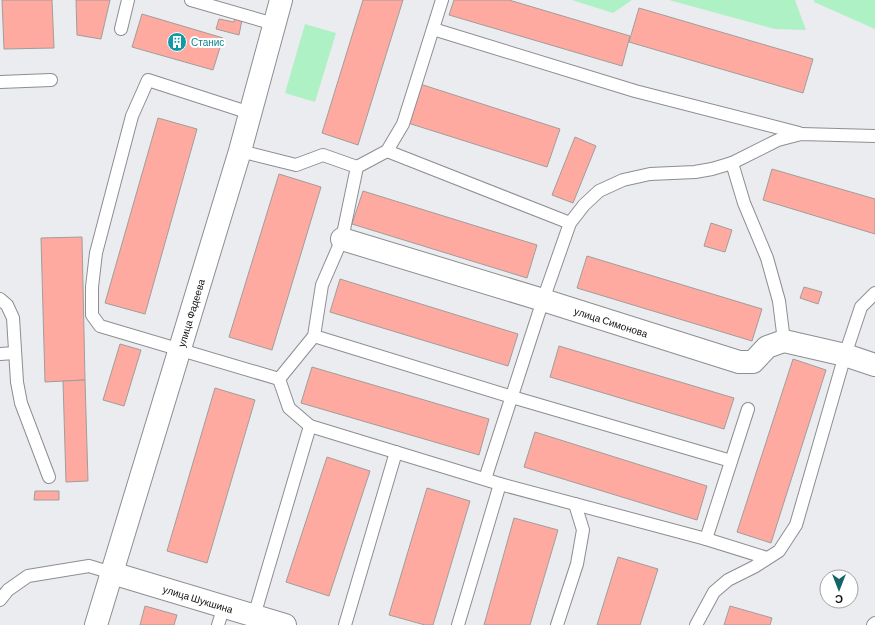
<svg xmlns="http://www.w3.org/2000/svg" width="875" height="625" font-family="Barlow,sans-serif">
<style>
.green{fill:#adf1c5}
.building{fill:#feaaa0;stroke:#a19d9c}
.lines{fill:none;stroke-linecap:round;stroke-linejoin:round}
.lane-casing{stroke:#8d8e92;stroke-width:14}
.street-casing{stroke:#8d8e92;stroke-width:24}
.secondary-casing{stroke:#8d8e92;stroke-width:24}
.lane{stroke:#fff;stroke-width:12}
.street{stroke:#fff;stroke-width:22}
.secondary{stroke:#fff;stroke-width:22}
.labels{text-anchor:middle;stroke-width:4;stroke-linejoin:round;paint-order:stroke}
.culture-label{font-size:10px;fill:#0d838f;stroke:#fff;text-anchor:start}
.street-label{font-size:10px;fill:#131314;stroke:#fff}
</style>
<rect width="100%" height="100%" fill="#ebecef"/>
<!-- green -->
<g class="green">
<polygon points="572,0 632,0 613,13"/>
<polygon points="669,0 795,0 806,30 775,29"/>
<polygon points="814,0 875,0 875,29 814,2"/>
<polygon points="305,24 336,33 315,102 285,93"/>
</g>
<!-- building -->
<g class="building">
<polygon points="2,0 52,0 54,48 4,49"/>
<polygon points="76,0 110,0 101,39 77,35"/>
<polygon points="363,0 403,0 358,145 322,133"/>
<polygon points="454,0 509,0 630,36 622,66 449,15"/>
<polygon points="639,8 813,59 803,93 629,42"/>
<polygon points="142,14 223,38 213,70 132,47"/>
<polygon points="235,18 242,20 239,35 216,29 219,19 234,22"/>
<polygon points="420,84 560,129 547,167 408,123"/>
<polygon points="158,118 197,129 145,314 105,303"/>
<polygon points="575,137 596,146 573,203 552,195"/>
<polygon points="772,169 875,199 875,234 763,200"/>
<polygon points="279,174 321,187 272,350 229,337"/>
<polygon points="363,191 537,245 527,278 352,224"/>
<polygon points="711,223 732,230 725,252 704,246"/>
<polygon points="82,237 85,380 45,382 41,238"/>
<polygon points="587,256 762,309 752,341 577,288"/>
<polygon points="340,279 518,334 508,366 330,312"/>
<polygon points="804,287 822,292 818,304 800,298"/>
<polygon points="120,344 141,350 124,406 103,400"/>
<polygon points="559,346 734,398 724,429 550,377"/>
<polygon points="793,359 826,370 771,543 737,532"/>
<polygon points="312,367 489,419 479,455 301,403"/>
<polygon points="85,380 88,481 66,482 63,381"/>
<polygon points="215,388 255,400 207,563 167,551"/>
<polygon points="535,432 707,486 697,520 524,467"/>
<polygon points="327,457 370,471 329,596 286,582"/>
<polygon points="427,488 470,501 433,625 425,625 389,615"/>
<polygon points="35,491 59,491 59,500 34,500"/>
<polygon points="514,518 558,530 530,625 484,625"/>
<polygon points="618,557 658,569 640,625 597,625"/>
<polygon points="145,606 177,615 174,625 140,625"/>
<polygon points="730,606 772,618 770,625 724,625"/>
</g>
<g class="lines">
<defs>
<g id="lane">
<polyline points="191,0 274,24"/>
<polyline points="121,29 128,0"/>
<polyline points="433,29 635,91 799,133"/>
<polyline points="0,82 51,80"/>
<polyline points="250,113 148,80 132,116 96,253 92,287 92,315 100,326 279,379"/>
<polyline points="240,151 296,165 323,155 357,167"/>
<polyline points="387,151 570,223"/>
<polyline points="732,163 744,203 767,258 779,301 784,341"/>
<polyline points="0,299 7,305 13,318 17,382 21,403 49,477"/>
<polyline points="314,336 512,397 731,461"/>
<polyline points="0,354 15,353"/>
<polyline points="279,379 289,408 310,426 500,484 706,539 767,558"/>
<polyline points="279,379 314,336 322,285 342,239 357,167 387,151 403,124 442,0"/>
<polyline points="485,479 543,300 570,223 584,205 599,191 623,180 650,174 695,172 712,169 732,163 778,140 801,134 875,136"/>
<polyline points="706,539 748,409"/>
<polyline points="0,600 8,590 28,576 89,566 112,573"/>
<polyline points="254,616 310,426"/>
<polyline points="218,625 224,606"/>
<polyline points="345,625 396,452"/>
<polyline points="458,625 500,484"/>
<polyline points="557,625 577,564 583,530 575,504"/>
<polyline points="696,625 714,592 728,580 754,567 779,551 796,525 845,355 861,307 875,293"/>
<polyline points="873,625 875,623"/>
</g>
<g id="street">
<polyline points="342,239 543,300 739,362 753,362 767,347 784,341 845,355 875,365"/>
<polyline points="112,573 285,625"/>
</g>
<polyline id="secondary" points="96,625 240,151 281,0"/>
</defs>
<!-- lane casing -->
<use href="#lane" class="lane-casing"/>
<!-- street casing -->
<use href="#street" class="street-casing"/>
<!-- secondary casing -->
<use href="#secondary" class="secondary-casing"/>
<!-- lane -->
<use href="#lane" class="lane"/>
<!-- street -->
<use href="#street" class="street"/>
<!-- secondary -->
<use href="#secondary" class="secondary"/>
</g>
<!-- icons -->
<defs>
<symbol id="building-disc" viewBox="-11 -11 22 22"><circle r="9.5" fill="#0f9aa8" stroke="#fff"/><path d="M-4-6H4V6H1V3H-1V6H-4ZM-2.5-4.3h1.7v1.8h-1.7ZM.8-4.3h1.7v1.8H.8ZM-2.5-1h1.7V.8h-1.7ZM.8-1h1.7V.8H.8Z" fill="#fff"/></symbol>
</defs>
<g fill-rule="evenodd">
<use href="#building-disc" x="166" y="31" width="22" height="22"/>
</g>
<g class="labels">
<!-- culture labels -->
<g class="culture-label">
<text x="191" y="46">Станис</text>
</g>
<!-- street labels -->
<g class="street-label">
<text transform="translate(191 313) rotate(-73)" y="4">улица Фадеева</text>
<text transform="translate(611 322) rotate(18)" y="4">улица Симонова</text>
<text transform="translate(198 599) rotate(17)" y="4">улица Шукшина</text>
</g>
</g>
<!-- north arrow -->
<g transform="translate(839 589) rotate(180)"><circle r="19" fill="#ffffff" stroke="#a1a1a1"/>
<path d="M0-3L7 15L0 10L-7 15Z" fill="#136367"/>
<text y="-6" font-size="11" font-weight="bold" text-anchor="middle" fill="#131314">С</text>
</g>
</svg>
